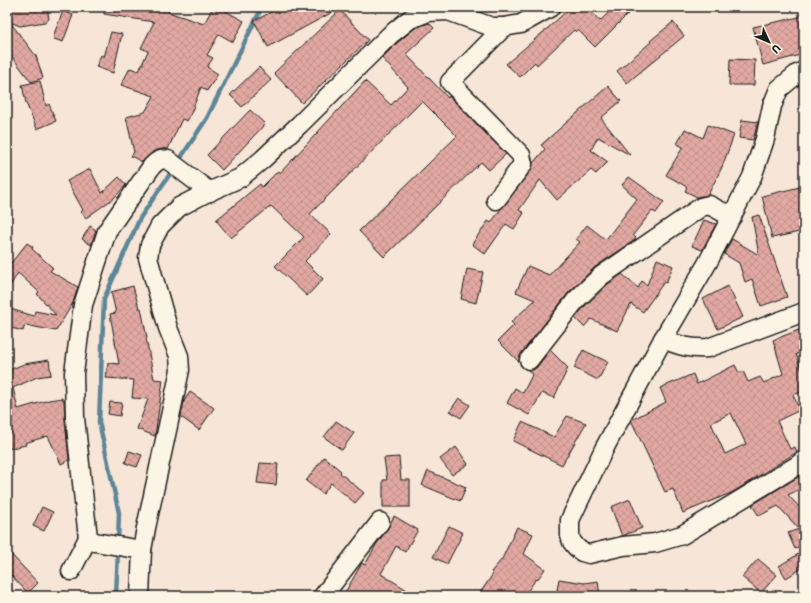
<svg xmlns="http://www.w3.org/2000/svg" width="811" height="603" font-family="'Shantell Sans',sans-serif">
<style>
.lines{fill:none;stroke-linecap:round;stroke-linejoin:round}
.stream{stroke:#5d8697;stroke-width:4.5}
.building{fill:url(#building-cross-hatch);stroke:#1c1c1c;fill-rule:evenodd}
.minor-casing{stroke:#1c1c1c;stroke-width:21}
.minor{stroke:#fcf5e5;stroke-width:18}
</style>
<defs>
<pattern id="building-cross-hatch" width="8" height="8" patternUnits="userSpaceOnUse"><rect width="8" height="8" fill="#e2a8a2"/><path d="M0 0l8 8M0 8l8-8" fill="none" stroke="#c1908b"/></pattern>
</defs>
<rect width="100%" height="100%" fill="#f7e6d8"/>
<filter id="ink" filterUnits="userSpaceOnUse"><feTurbulence type="fractalNoise" baseFrequency=".025" numOctaves="2"/><feDisplacementMap in="SourceGraphic" scale="8" xChannelSelector="R" yChannelSelector="G"/><feConvolveMatrix kernelMatrix="1 2 1 2 8 2 1 2 1" color-interpolation-filters="sRGB"/></filter>
<g filter="url(#ink)">
<g class="lines">
<!-- stream -->
<g class="stream">
<polyline points="178,162 207,118 262,7"/>
<polyline points="118,542 119,513 99,422 104,299 140,218 174,168"/>
<polyline points="116,596 118,550"/>
</g>
</g>
<!-- building -->
<g class="building">
<polygon points="31,7 47,7 49,19 45,22 20,26 10,22 36,56 43,78 31,82 7,50 7,10"/>
<polygon points="104,7 170,7 168,12 204,24 213,7 218,7 244,21 233,42 219,34 207,55 213,58 207,67 218,74 207,91 201,87 190,116 187,121 182,119 168,149 162,149 154,151 142,162 131,156 134,152 126,117 145,112 154,96 121,85 130,68 139,71 148,51 141,48 154,22 104,14"/>
<polygon points="281,7 342,7 268,47 254,21"/>
<polygon points="571,7 587,7 600,21 614,7 635,7 595,47 578,30 576,32 574,30 537,65 535,62 520,77 506,64 548,28"/>
<polygon points="340,10 368,40 302,103 274,73"/>
<polygon points="63,11 73,15 63,42 54,39 54,34"/>
<polygon points="804,16 804,54 763,65 753,27"/>
<polygon points="673,22 684,36 627,83 617,71 651,42 650,41"/>
<polygon points="429,23 434,28 406,54 448,98 449,96 506,154 489,170 481,162 384,257 359,231 457,136 422,101 310,214 331,234 305,261 323,279 307,296 275,266 304,237 271,206 231,238 216,220 260,184 262,187 278,171 280,173 365,81 391,105 408,87 382,58 397,43 415,28"/>
<polygon points="111,32 122,34 113,73 96,67 101,55 104,57"/>
<polygon points="730,59 755,60 754,85 729,85"/>
<polygon points="259,67 271,80 242,107 230,95"/>
<polygon points="40,81 46,106 49,104 56,121 37,129 26,103 22,85"/>
<polygon points="608,86 621,101 601,118 630,155 598,137 591,150 608,162 596,174 591,170 557,200 540,180 519,210 524,213 514,229 506,224 485,254 472,244 488,221 491,223 500,210 504,206 531,170 533,163 545,149 541,145"/>
<polygon points="250,110 265,124 222,170 207,155"/>
<polygon points="742,120 758,122 753,140 739,138"/>
<polygon points="708,125 734,135 722,167 708,195 697,197 685,191 687,187 666,175 683,147 677,144 685,129 703,138"/>
<polygon points="90,169 102,193 119,177 126,185 114,198 86,218 81,212 83,210 67,181"/>
<polygon points="629,177 664,202 656,213 652,211 633,235 636,238 635,240 595,267 569,292 521,354 519,362 498,341 514,325 511,322 535,300 516,292 528,266 549,275 580,242 576,239 587,225 605,239 607,238 637,199 622,185"/>
<polygon points="804,186 804,231 772,238 762,196"/>
<polygon points="759,215 787,297 761,306 752,279 745,282 739,263 724,254 732,239 759,255 752,217"/>
<polygon points="704,220 716,224 702,250 692,246"/>
<polygon points="90,226 96,230 91,245 82,239"/>
<polygon points="27,243 33,247 32,249 53,268 50,271 78,287 73,303 56,331 25,325 23,331 7,327 7,308 34,316 35,311 56,315 37,294 39,292 18,273 7,291 7,268"/>
<polygon points="657,259 673,266 666,283 664,282 643,312 631,304 617,331 591,319 584,327 575,318 584,307 608,284 622,274 638,288 642,281 647,285"/>
<polygon points="467,269 483,272 476,303 461,299"/>
<polygon points="133,286 139,308 141,308 147,338 146,338 154,379 163,380 155,436 137,429 148,399 132,398 134,380 106,378 108,363 119,364 110,314 116,313 111,292"/>
<polygon points="728,286 743,317 718,329 703,299"/>
<path d="M804,328V351L796,354L804,376V391L793,395L800,410L777,421L790,449L795,447L797,452L733,492L683,513L673,489L665,492L631,420L666,402L660,388L693,374L697,384L735,365L739,373L743,371L748,382L760,377L764,383L783,374L773,340ZM731,413L746,444L725,454L711,423Z"/>
<polygon points="550,350 568,368 554,398 542,393 529,415 507,403 515,388 523,393 532,375 528,370 533,370 537,367"/>
<polygon points="583,350 608,362 598,380 574,368"/>
<polygon points="49,360 51,375 37,377 13,388 18,409 49,400 62,398 63,400 64,400 65,419 69,460 61,464 48,436 25,443 26,445 7,449 7,371 24,364"/>
<polygon points="190,392 214,408 199,430 181,417 184,401"/>
<polygon points="459,398 470,405 461,418 450,411"/>
<polygon points="110,402 122,403 120,416 108,414"/>
<polygon points="567,416 586,423 562,465 513,441 522,422 554,437"/>
<polygon points="336,421 354,433 342,450 324,437"/>
<polygon points="456,447 468,464 452,475 440,459"/>
<polygon points="129,451 142,455 137,467 125,463"/>
<polygon points="324,457 341,471 340,473 364,493 355,503 331,483 323,494 306,481"/>
<polygon points="399,457 401,480 410,480 410,507 383,507 383,480 387,480 384,458"/>
<polygon points="260,463 278,464 276,485 257,483"/>
<polygon points="428,471 466,487 460,501 422,485"/>
<polygon points="803,474 804,487 788,495 804,512 804,545 795,549 788,533 799,529 778,506 759,516 752,505"/>
<polygon points="630,499 642,528 622,536 611,507"/>
<polygon points="42,507 53,512 44,531 33,526"/>
<polygon points="394,516 418,530 405,552 396,546 381,574 417,596 343,596 362,563 365,565 376,545 388,528"/>
<polygon points="449,526 463,533 447,564 433,557"/>
<polygon points="517,527 533,534 524,554 545,569 537,580 536,579 524,596 478,596 493,574 491,572 502,559"/>
<polygon points="7,550 38,583 28,593 7,571"/>
<polygon points="800,553 804,560 804,567 786,578 779,566"/>
<polygon points="758,559 777,575 761,593 742,577"/>
<polygon points="559,579 584,583 598,581 600,596 556,596"/>
</g>
<g class="lines">
<defs>
<g id="minor">
<polyline points="804,71 797,74 779,89 772,106 765,139 752,177 708,262 663,339 604,449 570,520 570,536 572,542 577,548 582,552 589,554 623,546 655,543 682,535 798,465 804,460"/>
<polyline points="496,200 523,164 521,155 450,82 504,27"/>
<path d="M663,339C680,346 690,349 708,348L804,312"/>
<polyline points="529,360 576,300 601,276 701,207 709,205 732,217"/>
<path d="M142,550L95,542L88,538L75,418L74,373L83,305L107,231L152,166C157,161 161,158 168,160L210,192"/>
<polyline points="71,571 88,538"/>
<polyline points="140,596 142,550 146,528 180,370 179,356 168,328 148,258 150,245 160,226 179,207 204,194 240,178 263,159 300,124 390,35 410,19 428,12 448,11 492,27 504,27 521,24 551,7"/>
<polyline points="323,596 380,522"/>
</g>
</defs>
<!-- minor casing -->
<use href="#minor" class="minor-casing"/>
<!-- minor -->
<use href="#minor" class="minor"/>
</g>
</g>
<!-- margin -->
<rect width="811" height="603" fill="none" stroke="#fcf5e5" stroke-width="24"/>
<rect x="12" y="12" width="787" height="579" fill="none" stroke="#1c1c1c" stroke-width="1.5" filter="url(#ink)"/>
<!-- north arrow -->
<g transform="translate(769 42) rotate(134)" stroke="#fcf5e5" stroke-width="3" paint-order="stroke">
<path d="M0-3L7 15L0 10L-7 15Z" fill="#1c1c1c"/>
<text y="-6" font-size="11" font-weight="bold" text-anchor="middle" fill="#1c1c1c">U</text>
</g>
</svg>
